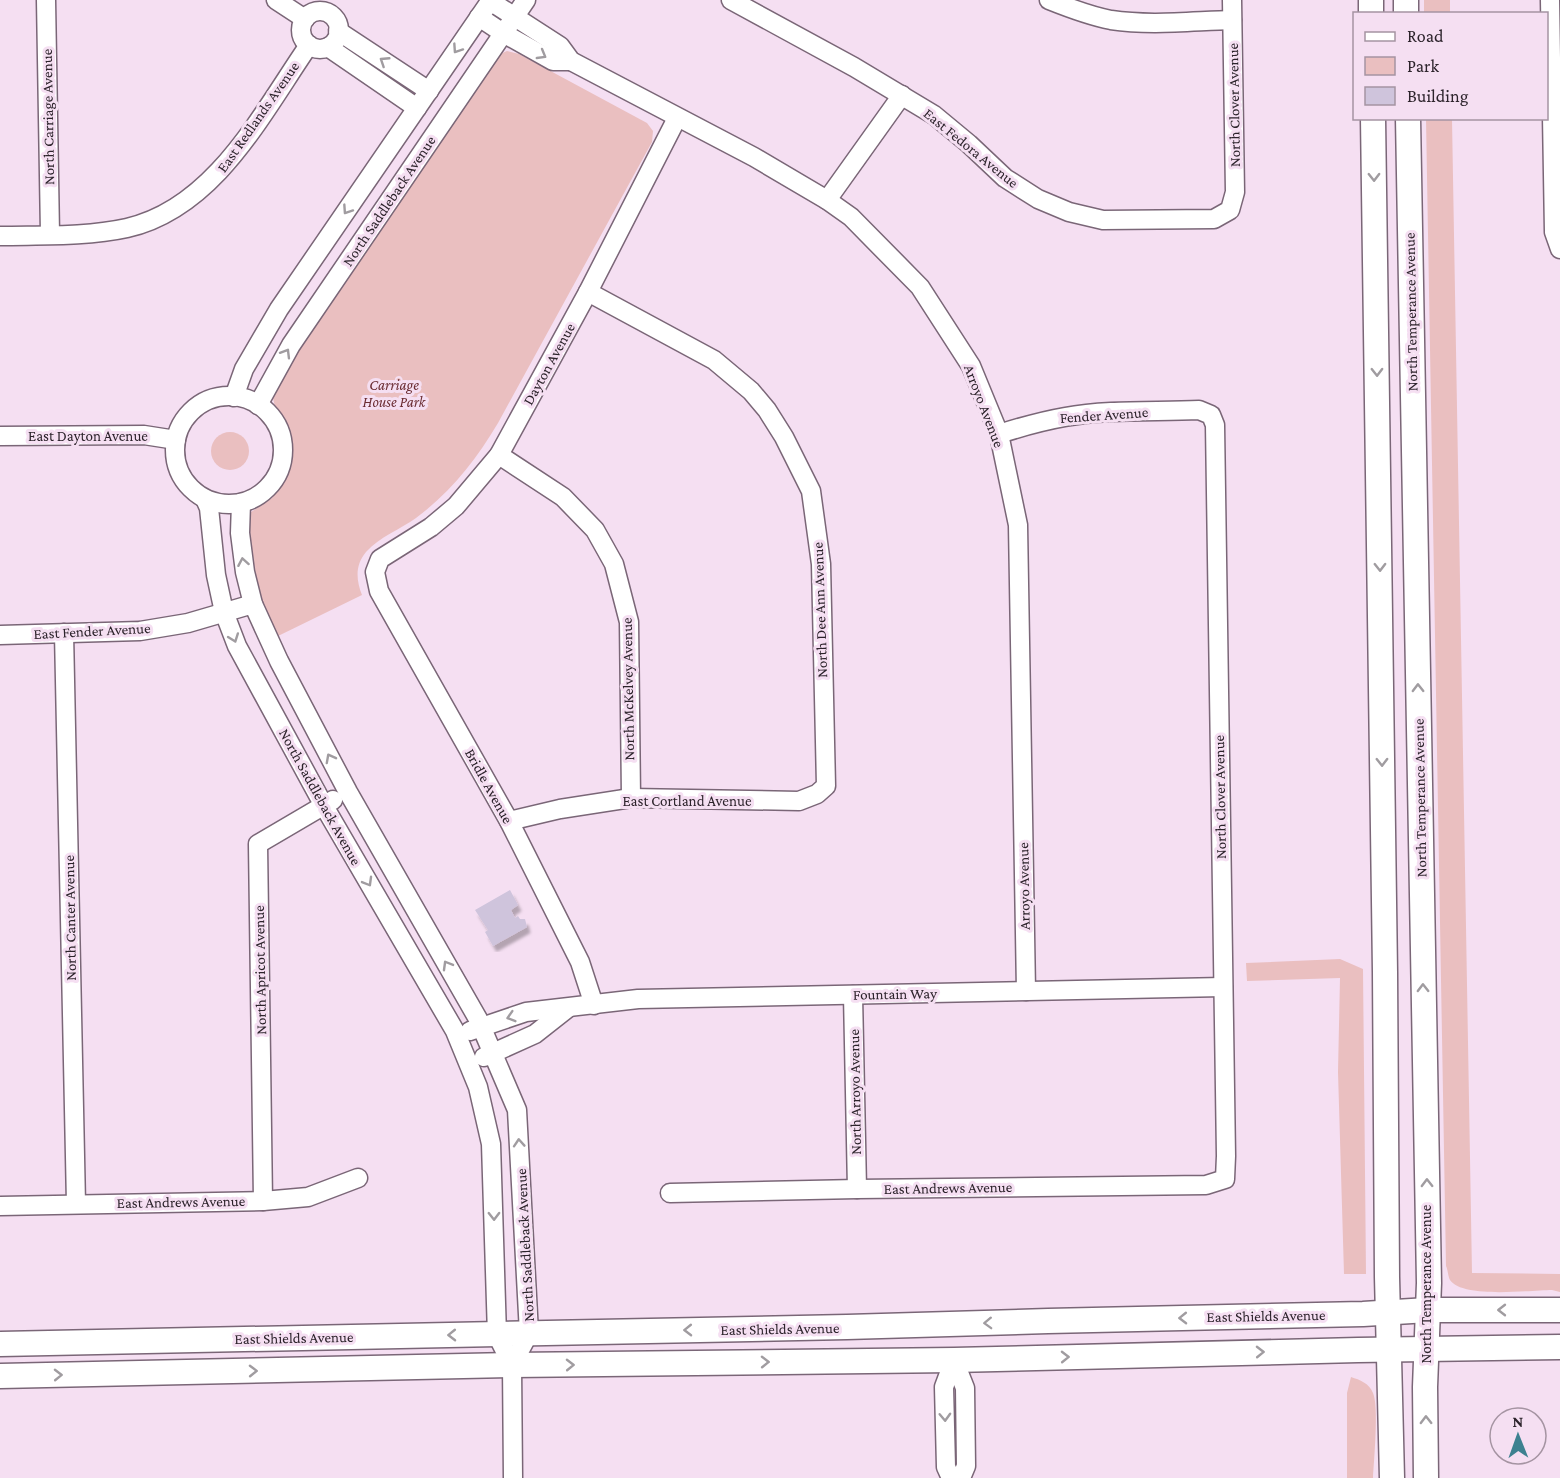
<svg xmlns="http://www.w3.org/2000/svg" width="1560" height="1478" font-family="'Crimson Pro',serif">
<style>
.green{fill:#eabfc0}
.building{fill:#cfc4dc;filter:url(#shadow)}
.lines{fill:none;stroke-linecap:round;stroke-linejoin:round}
.minor-casing{stroke:#7a6677;stroke-width:21}
.major-casing{stroke:#7a6677;stroke-width:27}
.minor{stroke:#fff;stroke-width:18}
.major{stroke:#fff;stroke-width:24}
.oneway{stroke:#a09ca0}
.labels{text-anchor:middle;stroke-width:6;stroke-linejoin:round;paint-order:stroke}
.street-label{font-size:15px;fill:#2c232b;stroke:#f5dff2}
.park-label{font-size:15px;font-style:italic;fill:#6b2d33;stroke:#f5dff2}
</style>
<defs>
<filter id="shadow"><feDropShadow dx="3.5" dy="6" stdDeviation="1.5" flood-color="#0004"/></filter>
</defs>
<rect width="100%" height="100%" fill="#f5dff2"/>
<!-- green -->
<g class="green">
<rect x="1424" y="0" width="26" height="13"/>
<path d="M507,51L519,54L647,123L653,131L652,142L498,423C476,460 451,492 416,518C401,529 379,537 366,552C355,565 356,580 362,595L276,637L262,605L248,542V519L251,512L272,498L280,487L285,479L290,465L292,452L291,434L275,407L273,398L274,388L292,357L498,55Z"/>
<path d="M1426,119H1452L1472,1273L1560,1274V1292L1552,1290C1530,1290 1463,1299 1450,1280C1448,1277 1448,1270 1446,1266Z"/>
<circle cx="230" cy="451" r="19"/>
<polygon points="1340,959 1363,969 1366,1274 1344,1274 1338,1072 1340,978 1247,981 1246,963"/>
<path d="M1351,1377C1360,1380 1369,1383 1373,1393C1379,1406 1374,1460 1373,1478H1347V1393Z"/>
</g>
<!-- building -->
<polygon class="building" points="510,890 518,905 511,910 515,918 518,916 520,919 525,919 527,927 493,946 485,932 488,930 475,910"/>
<g class="lines">
<defs>
<g id="minor">
<polyline points="46,0 50,234"/>
<polyline points="276,0 305,19"/>
<polyline points="731,0 854,67 934,115 969,144 1005,178 1038,199 1069,212 1103,220 1214,219 1230,210 1235,192 1232,0"/>
<path d="M1049,0C1069,8 1090,16 1111,20C1150,26 1193,21 1232,20"/>
<polyline points="1550,0 1554,232 1560,249"/>
<polyline points="490,1 560,46 571,61 754,157 827,200 851,217 920,287 971,366 999,434 1018,525 1026,991"/>
<circle cx="320" cy="30" r="19"/>
<polyline points="479,17 503,33 553,61 571,61"/>
<polyline points="338,31 429,91"/>
<polyline points="328,47 417,108"/>
<polyline points="827,200 902,95"/>
<path d="M0,236C42,235 86,237 127,228C215,208 262,113 309,45"/>
<circle cx="229" cy="450" r="54"/>
<polyline points="234,397 244,369 279,309 491,0"/>
<polyline points="258,405 291,345 526,0"/>
<polyline points="0,436 144,435 176,440"/>
<polyline points="499,455 563,497 595,530 614,564 629,622 631,798"/>
<polyline points="205,499 209,508 216,575 224,612 237,646 324,806 455,1031 478,1087 491,1144 497,1335 512,1365 513,1478"/>
<polyline points="241,503 240,533 245,572 253,604 279,661 348,792 478,1019 517,1110 529,1333 512,1365"/>
<polyline points="64,633 76,1204"/>
<polyline points="0,635 140,631 188,623 253,604"/>
<polyline points="509,821 560,809 631,798 799,801 817,794 826,786 821,564 811,491 784,437 767,410 751,391 714,360 588,292"/>
<polyline points="853,995 857,1189"/>
<polyline points="594,1005 580,962 509,821 379,591 375,572 380,559 431,527 456,506 499,455 588,292 677,118"/>
<polyline points="470,1031 526,1012 638,999 1223,987"/>
<polyline points="484,1057 535,1034 568,1008"/>
<path d="M670,1193L857,1189L1206,1185L1225,1179L1226,1156L1215,425L1211,415L1199,410C1155,412 1109,409 1065,417C1042,421 1021,427 999,434"/>
<polyline points="263,1201 258,844 333,800"/>
<polyline points="0,1206 263,1201 308,1197 358,1178"/>
<polyline points="954,1360 965,1388 966,1466 961,1478"/>
<polyline points="951,1478 946,1467 944,1387 954,1360"/>
</g>
<g id="major">
<polyline points="1371,0 1371,14"/>
<polyline points="1406,0 1406,14"/>
<polyline points="1373,118 1385,972 1387,1277 1392,1478"/>
<polyline points="1408,118 1429,1283 1425,1387 1426,1478"/>
<polyline points="0,1344 847,1327 1048,1321 1363,1314 1428,1310 1560,1310"/>
<polyline points="0,1376 512,1365 954,1360 1358,1350 1560,1347"/>
</g>
</defs>
<!-- minor casing -->
<use href="#minor" class="minor-casing"/>
<!-- major casing -->
<use href="#major" class="major-casing"/>
<!-- minor -->
<use href="#minor" class="minor"/>
<!-- major -->
<use href="#major" class="major"/>
</g>
<!-- one-way arrows -->
<defs><path id="oneway-chevron" d="M-2-3.5L2.5 0L-2 3.5" fill="none" stroke-width="1.6" stroke-linecap="round" stroke-linejoin="round" transform="scale(1.5)"/></defs>
<g class="oneway">
<use href="#oneway-chevron" transform="translate(457 49) rotate(124)"/>
<use href="#oneway-chevron" transform="translate(542 55) rotate(30)"/>
<use href="#oneway-chevron" transform="translate(384 61) rotate(-147)"/>
<use href="#oneway-chevron" transform="translate(1374 177) rotate(89)"/>
<use href="#oneway-chevron" transform="translate(347 210) rotate(124)"/>
<use href="#oneway-chevron" transform="translate(286 353) rotate(-59)"/>
<use href="#oneway-chevron" transform="translate(1377 372) rotate(89)"/>
<use href="#oneway-chevron" transform="translate(243 562) rotate(-100)"/>
<use href="#oneway-chevron" transform="translate(1380 567) rotate(89)"/>
<use href="#oneway-chevron" transform="translate(234 638) rotate(70)"/>
<use href="#oneway-chevron" transform="translate(1418 688) rotate(-91)"/>
<use href="#oneway-chevron" transform="translate(330 758) rotate(-118)"/>
<use href="#oneway-chevron" transform="translate(1382 762) rotate(89)"/>
<use href="#oneway-chevron" transform="translate(368 882) rotate(60)"/>
<use href="#oneway-chevron" transform="translate(447 965) rotate(-120)"/>
<use href="#oneway-chevron" transform="translate(1423 988) rotate(-91)"/>
<use href="#oneway-chevron" transform="translate(511 1017) rotate(163)"/>
<use href="#oneway-chevron" transform="translate(519 1143) rotate(-94)"/>
<use href="#oneway-chevron" transform="translate(1427 1183) rotate(-91)"/>
<use href="#oneway-chevron" transform="translate(494 1216) rotate(89)"/>
<use href="#oneway-chevron" transform="translate(1502 1310) rotate(180)"/>
<use href="#oneway-chevron" transform="translate(1183 1318) rotate(179)"/>
<use href="#oneway-chevron" transform="translate(988 1323) rotate(178)"/>
<use href="#oneway-chevron" transform="translate(688 1330) rotate(179)"/>
<use href="#oneway-chevron" transform="translate(452 1335) rotate(179)"/>
<use href="#oneway-chevron" transform="translate(1260 1352) rotate(-1)"/>
<use href="#oneway-chevron" transform="translate(1065 1357) rotate(-1)"/>
<use href="#oneway-chevron" transform="translate(765 1362) rotate(-1)"/>
<use href="#oneway-chevron" transform="translate(570 1365) rotate(-1)"/>
<use href="#oneway-chevron" transform="translate(253 1371) rotate(-1)"/>
<use href="#oneway-chevron" transform="translate(58 1375) rotate(-1)"/>
<use href="#oneway-chevron" transform="translate(945 1417) rotate(88)"/>
<use href="#oneway-chevron" transform="translate(1426 1420) rotate(-91)"/>
</g>
<g class="labels">
<!-- street labels -->
<g class="street-label">
<text transform="translate(1234 105) rotate(-91)" y="5">North Clover Avenue</text>
<text transform="translate(48 117) rotate(-91)" y="5">North Carriage Avenue</text>
<text transform="translate(258 117) rotate(-55)" y="5">East Redlands Avenue</text>
<text transform="translate(971 148) rotate(39)" y="5">East Fedora Avenue</text>
<text transform="translate(389 201) rotate(-56)" y="5">North Saddleback Avenue</text>
<text transform="translate(1411 312) rotate(-91)" y="5">North Temperance Avenue</text>
<text transform="translate(549 364) rotate(-61)" y="5">Dayton Avenue</text>
<text transform="translate(984 406) rotate(69)" y="5">Arroyo Avenue</text>
<text transform="translate(1104 415) rotate(-4)" y="5">Fender Avenue</text>
<text x="88" y="441">East Dayton Avenue</text>
<text transform="translate(820 610) rotate(-92)" y="5">North Dee Ann Avenue</text>
<text transform="translate(92 631) rotate(-3)" y="5">East Fender Avenue</text>
<text transform="translate(628 689) rotate(-91)" y="5">North McKelvey Avenue</text>
<text transform="translate(489 786) rotate(61)" y="5">Bridle Avenue</text>
<text transform="translate(320 797) rotate(61)" y="5">North Saddleback Avenue</text>
<text transform="translate(1220 797) rotate(-91)" y="5">North Clover Avenue</text>
<text transform="translate(1420 798) rotate(-91)" y="5">North Temperance Avenue</text>
<text x="687" y="806">East Cortland Avenue</text>
<text transform="translate(1024 886) rotate(-91)" y="5">Arroyo Avenue</text>
<text transform="translate(70 918) rotate(-91)" y="5">North Canter Avenue</text>
<text transform="translate(260 970) rotate(-91)" y="5">North Apricot Avenue</text>
<text transform="translate(895 994) rotate(-1)" y="5">Fountain Way</text>
<text transform="translate(855 1092) rotate(-91)" y="5">North Arroyo Avenue</text>
<text transform="translate(948 1188) rotate(-1)" y="5">East Andrews Avenue</text>
<text transform="translate(181 1202) rotate(-1)" y="5">East Andrews Avenue</text>
<text transform="translate(525 1245) rotate(-93)" y="5">North Saddleback Avenue</text>
<text transform="translate(1426 1284) rotate(-90)" y="5">North Temperance Avenue</text>
<text transform="translate(1266 1316) rotate(-1)" y="5">East Shields Avenue</text>
<text transform="translate(780 1329) rotate(-1)" y="5">East Shields Avenue</text>
<text transform="translate(294 1338) rotate(-1)" y="5">East Shields Avenue</text>
</g>
<!-- park labels -->
<g class="park-label">
<text x="394" y="390">Carriage<tspan x="394" dy="17">House Park</tspan></text>
</g>
</g>
<!-- legend -->
<rect x="1353" y="12" width="195" height="108" fill="#f5dff2" stroke="#a594a2" stroke-width="1.5"/>
<rect x="1365" y="32" width="30" height="9" fill="#ffffff" stroke="#a594a2" stroke-width="1.5"/>
<text x="1407" y="42" font-size="18" fill="#2c232b">Road</text>
<rect x="1365" y="57" width="30" height="18" fill="#eabfc0" stroke="#a594a2" stroke-width="1.5"/>
<text x="1407" y="72" font-size="18" fill="#2c232b">Park</text>
<rect x="1365" y="87" width="30" height="18" fill="#cfc4dc" stroke="#a594a2" stroke-width="1.5"/>
<text x="1407" y="102" font-size="18" fill="#2c232b">Building</text>
<!-- north arrow -->
<g transform="translate(1518 1436) rotate(359)"><circle r="28" fill="#f5dff2" stroke="#a594a2" stroke-width="1.5"/>
<path d="M0-4.5L10 22L0 15L-10 22Z" fill="#3d8190"/>
<text y="-9" font-size="16" font-weight="bold" text-anchor="middle" fill="#2c232b">N</text>
</g>
</svg>
